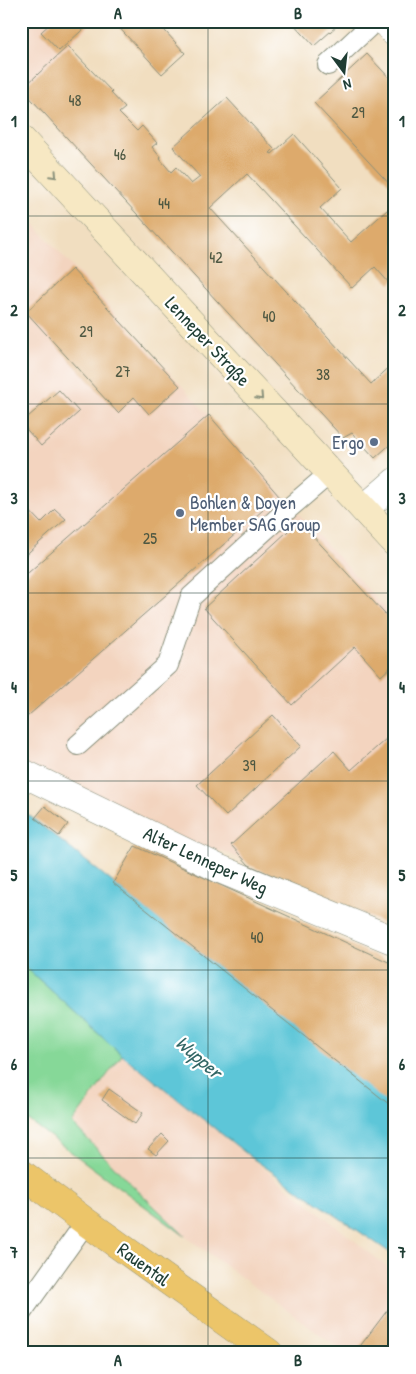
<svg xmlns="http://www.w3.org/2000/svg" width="416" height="1374" font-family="'Patrick Hand',sans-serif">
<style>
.built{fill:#f3d4bf}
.green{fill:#86d898;stroke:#528a66}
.water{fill:#5dc6d8;stroke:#3e8286}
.building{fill:#ddaa6c}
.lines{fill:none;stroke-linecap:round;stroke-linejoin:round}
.lane-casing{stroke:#888e7a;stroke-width:22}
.street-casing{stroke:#888e7a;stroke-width:29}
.secondary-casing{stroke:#888e7a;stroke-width:29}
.primary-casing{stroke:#888e7a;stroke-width:29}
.lane{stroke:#fff;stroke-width:20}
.street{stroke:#fff;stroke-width:28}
.secondary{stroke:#f7e8c3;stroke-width:28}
.primary{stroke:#ecc569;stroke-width:28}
.oneway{stroke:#8b927c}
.grid{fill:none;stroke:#1f3d34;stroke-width:1;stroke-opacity:0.55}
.service-dot{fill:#5c6f8a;stroke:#fff;stroke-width:2}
.labels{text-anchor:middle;stroke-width:4.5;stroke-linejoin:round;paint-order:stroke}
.number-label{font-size:16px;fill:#4e5842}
.street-label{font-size:19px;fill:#1f3d34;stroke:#fff}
.service-label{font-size:19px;fill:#4e5e75;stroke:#fff;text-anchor:end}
.water-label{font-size:20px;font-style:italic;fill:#326665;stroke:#fff}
.neatline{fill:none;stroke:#1f3d34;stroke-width:2}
.grid-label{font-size:16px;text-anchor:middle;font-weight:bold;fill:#1f3d34}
</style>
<rect width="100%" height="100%" fill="#fff"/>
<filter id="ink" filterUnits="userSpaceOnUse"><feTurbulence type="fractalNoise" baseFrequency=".02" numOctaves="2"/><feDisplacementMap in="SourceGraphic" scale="10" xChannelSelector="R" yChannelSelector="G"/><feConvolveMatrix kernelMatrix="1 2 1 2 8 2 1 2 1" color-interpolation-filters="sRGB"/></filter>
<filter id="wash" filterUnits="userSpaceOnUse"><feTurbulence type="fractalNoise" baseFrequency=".0096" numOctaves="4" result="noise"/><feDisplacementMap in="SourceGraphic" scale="20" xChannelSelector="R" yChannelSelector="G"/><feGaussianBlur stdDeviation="1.12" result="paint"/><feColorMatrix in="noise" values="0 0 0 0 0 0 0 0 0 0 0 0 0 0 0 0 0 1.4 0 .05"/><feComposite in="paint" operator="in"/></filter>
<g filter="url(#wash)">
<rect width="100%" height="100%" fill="#f1dec0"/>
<!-- built -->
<g class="built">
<polygon points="21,21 95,21 22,89"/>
<polygon points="21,210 395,619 395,929 223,851 213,854 21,763"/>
<polygon points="122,1055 395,1273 395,1353 345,1353 185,1236 127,1180 72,1123"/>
</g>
<!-- green -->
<polygon class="green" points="21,963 122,1055 72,1123 127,1180 185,1236 21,1115"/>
<!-- water -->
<polygon class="water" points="21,809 395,1108 395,1256 252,1158 122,1055 21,963"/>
<g id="blocks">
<!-- building -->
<g class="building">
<polygon points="53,21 95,21 92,24 90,23 59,51 41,32"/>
<polygon points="113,21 156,21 185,53 162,74"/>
<polygon points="291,21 337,21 339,24 314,46"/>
<polygon points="68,46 112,92 111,93 125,108 119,113 137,131 142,126 157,143 152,147 161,158 160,159 171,172 176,167 191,184 200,177 173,147 227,98 274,149 270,153 272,154 294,134 342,188 320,208 351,242 395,203 395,280 390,284 375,267 352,288 247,174 210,208 371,384 395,362 395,440 375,458 352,433 343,438 22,89"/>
<polygon points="367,54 395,84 395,190 314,103"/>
<polygon points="72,269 180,386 149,414 134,397 118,413 26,312"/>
<polygon points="59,390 79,412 41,446 21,423"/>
<polygon points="209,415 279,496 21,722 21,579"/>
<polygon points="21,502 41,523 55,509 66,519 21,559"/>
<polygon points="299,521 395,625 395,663 381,676 355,647 292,705 204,608"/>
<polygon points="273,715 301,746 226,816 197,785"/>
<polygon points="395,731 395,928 249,865 231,845 334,751 351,770"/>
<polygon points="45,806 68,824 59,836 35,818"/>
<polygon points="135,846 395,965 395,1109 113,883"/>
<polygon points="109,1089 143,1113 135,1124 102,1100"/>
<polygon points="162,1134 169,1141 156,1155 148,1149"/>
<polygon points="389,1308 395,1312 395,1353 364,1353 358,1349"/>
</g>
</g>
</g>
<g filter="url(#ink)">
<use href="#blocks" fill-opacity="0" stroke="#888e7a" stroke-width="1"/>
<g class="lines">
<defs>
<g id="lane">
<polyline points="328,65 375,21"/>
<polyline points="78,745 168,665 191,597 288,509 330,473"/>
<polyline points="21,1313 86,1222"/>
</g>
<g id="street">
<polyline points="384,21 395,33"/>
<polyline points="364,509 395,482"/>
<polyline points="21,772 220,869 395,941"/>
</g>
<polyline id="secondary" points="21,139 395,543"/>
<polyline id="primary" points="21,1173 86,1222 269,1353"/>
</defs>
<!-- lane casing -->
<use href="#lane" class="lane-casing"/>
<!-- street casing -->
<use href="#street" class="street-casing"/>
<!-- secondary casing -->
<use href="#secondary" class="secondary-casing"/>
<!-- primary casing -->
<use href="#primary" class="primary-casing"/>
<!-- lane -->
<use href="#lane" class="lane"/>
<!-- street -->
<use href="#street" class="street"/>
<!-- secondary -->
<use href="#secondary" class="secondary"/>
<!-- primary -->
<use href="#primary" class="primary"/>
</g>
<!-- one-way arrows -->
<defs><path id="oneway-chevron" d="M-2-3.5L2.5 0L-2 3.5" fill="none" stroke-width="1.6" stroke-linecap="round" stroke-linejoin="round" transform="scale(1.25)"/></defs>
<g class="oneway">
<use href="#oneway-chevron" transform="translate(54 175) rotate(47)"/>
<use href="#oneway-chevron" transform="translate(260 397) rotate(47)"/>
</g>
</g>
<!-- grid -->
<path class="grid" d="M208,21V1353M21,216H395M21,404H395M21,593H395M21,781H395M21,970H395M21,1158H395"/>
<!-- markers -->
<g class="service-dot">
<circle cx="374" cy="442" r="5"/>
<circle cx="180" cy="513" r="5"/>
</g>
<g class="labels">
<!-- number labels -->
<g class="number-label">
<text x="75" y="106">48</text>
<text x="358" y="118">29</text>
<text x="120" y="160">46</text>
<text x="164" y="209">44</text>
<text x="216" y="263">42</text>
<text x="269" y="322">40</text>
<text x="86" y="337">29</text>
<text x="123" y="377">27</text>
<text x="323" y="380">38</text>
<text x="150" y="544">25</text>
<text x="249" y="771">39</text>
<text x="257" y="943">40</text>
</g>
<!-- street labels -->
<g class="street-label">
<text transform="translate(208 341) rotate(47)" y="7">Lenneper Straße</text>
<text transform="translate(206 860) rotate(25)" y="7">Alter Lenneper Weg</text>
<text transform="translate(144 1264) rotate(36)" y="7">Rauental</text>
</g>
<!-- service labels -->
<g class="service-label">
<text x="364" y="449">Ergo</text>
<text x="190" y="509" text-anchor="start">Bohlen &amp; Doyen<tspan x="190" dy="22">Member SAG Group</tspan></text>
</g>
<!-- water labels -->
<g class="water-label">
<text transform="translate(199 1057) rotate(41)" y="7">Wupper</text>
</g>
</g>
<!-- margin -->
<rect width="416" height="1374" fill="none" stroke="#fff" stroke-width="55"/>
<!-- north arrow -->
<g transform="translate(344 72) rotate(165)" stroke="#ffffff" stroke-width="4" paint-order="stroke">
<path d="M0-4L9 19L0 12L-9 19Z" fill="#1f3d34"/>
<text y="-8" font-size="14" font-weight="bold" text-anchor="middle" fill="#1f3d34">N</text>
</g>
<rect x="28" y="28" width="360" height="1318" class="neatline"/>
<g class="grid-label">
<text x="118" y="19">A</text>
<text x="298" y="19">B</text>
<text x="14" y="127">1</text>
<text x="402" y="127">1</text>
<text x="14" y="316">2</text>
<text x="402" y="316">2</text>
<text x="14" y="504">3</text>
<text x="402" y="504">3</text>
<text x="14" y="693">4</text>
<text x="402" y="693">4</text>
<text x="14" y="881">5</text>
<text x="402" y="881">5</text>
<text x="14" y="1070">6</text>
<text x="402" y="1070">6</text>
<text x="14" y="1258">7</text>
<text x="402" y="1258">7</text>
<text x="118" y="1366">A</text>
<text x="298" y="1366">B</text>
</g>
</svg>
